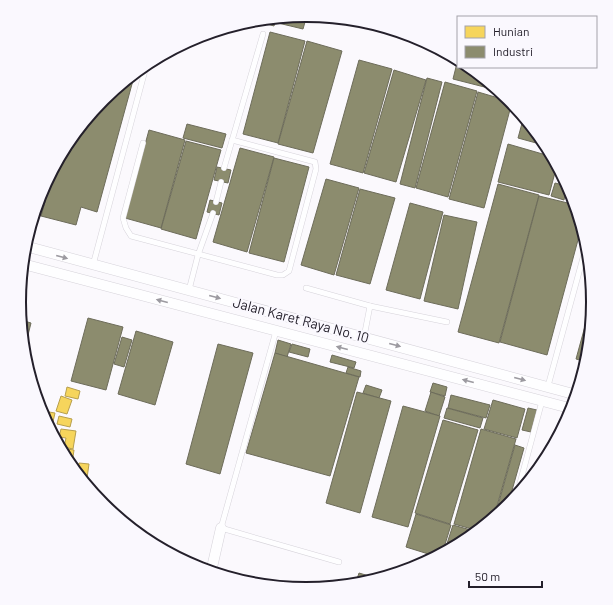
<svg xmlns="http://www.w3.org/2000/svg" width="613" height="605" font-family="Barlow,sans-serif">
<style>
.homes{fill:#f6d55c;stroke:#b79f4d}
.industry{fill:#8c8c6e;stroke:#6d6c5a}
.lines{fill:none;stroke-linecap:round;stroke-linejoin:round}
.service-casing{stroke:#d6d3da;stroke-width:6}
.minor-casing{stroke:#d6d3da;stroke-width:11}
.service{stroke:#fefeff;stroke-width:5}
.minor{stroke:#fefeff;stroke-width:10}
.oneway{fill:#9c9aa0}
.labels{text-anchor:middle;stroke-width:4;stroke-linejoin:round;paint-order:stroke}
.street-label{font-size:14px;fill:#24202b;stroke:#faf8fe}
.rim{fill:none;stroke:#24202b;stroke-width:2}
</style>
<rect width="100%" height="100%" fill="#fbf9fd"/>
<!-- homes -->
<g class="homes">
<polygon points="67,387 80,391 78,399 65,396"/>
<polygon points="61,396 72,400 67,414 56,411"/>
<polygon points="43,411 55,413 52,426 48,425 42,415"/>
<polygon points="59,416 72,419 70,427 57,424"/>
<polygon points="61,429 76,431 73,449 64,447 66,438 59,437"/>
<polygon points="60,448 74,450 73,457 64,455"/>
<polygon points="64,456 71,457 70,466 67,462"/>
<polygon points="79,463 89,464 86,485 77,474"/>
</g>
<!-- industry -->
<g class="industry">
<polygon points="307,15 303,29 278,23 280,18"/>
<polygon points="276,18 274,26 254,20"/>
<polygon points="270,32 305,41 278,143 243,134"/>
<polygon points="307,41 342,51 313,153 278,144"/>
<polygon points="458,59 458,67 471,67 500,91 453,79"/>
<polygon points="359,60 392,69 363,173 330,164"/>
<polygon points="394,70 426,80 396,182 364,173"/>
<polygon points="135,73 97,212 81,207 76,225 41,216 55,166 68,143 103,99"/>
<polygon points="427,78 442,82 415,188 400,184"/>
<polygon points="445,82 477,91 448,197 416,188"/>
<polygon points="478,92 512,102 484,208 449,199"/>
<polygon points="524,116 546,143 547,146 518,138"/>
<polygon points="187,124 226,134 222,148 183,138"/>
<polygon points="149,130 185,140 161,228 125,218"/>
<polygon points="186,141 221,150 196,239 161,229"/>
<polygon points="508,144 553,157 557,165 549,195 498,182"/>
<polygon points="240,148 274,157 247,252 213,242"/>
<polygon points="274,158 309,167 284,262 249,253"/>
<polygon points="217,167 231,170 228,183 214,180"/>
<polygon points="54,168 41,216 34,214 41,192"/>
<polygon points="326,179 359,188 334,275 301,265"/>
<polygon points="555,183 567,186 564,200 551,196"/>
<polygon points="498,184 539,195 499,343 458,332"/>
<polygon points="360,189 395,198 370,284 336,275"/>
<polygon points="539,196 576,205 582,225 547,355 500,342"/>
<polygon points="210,200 222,203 219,215 207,212"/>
<polygon points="410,203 443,212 420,299 386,290"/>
<polygon points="444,215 477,222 458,309 424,301"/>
<polygon points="593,297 594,303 587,362 576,359"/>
<polygon points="88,318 123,327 106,390 71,381"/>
<polygon points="21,320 31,323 24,351"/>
<polygon points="136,331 173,342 155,405 118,394"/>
<polygon points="122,337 132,340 124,367 114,364"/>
<polygon points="278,340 291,344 287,357 275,353"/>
<polygon points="218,344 253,353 220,474 186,464"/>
<polygon points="292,344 310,349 308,357 289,352"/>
<polygon points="275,353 359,377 330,476 246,453"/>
<polygon points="332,355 356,362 354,368 330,362"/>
<polygon points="348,367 361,371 360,377 346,373"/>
<polygon points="433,383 447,387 445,396 430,392"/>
<polygon points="366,385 382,390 379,398 363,393"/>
<polygon points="357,392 391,401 360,513 326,503"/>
<polygon points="431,392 445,397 439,416 425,411"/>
<polygon points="451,395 490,405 486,418 448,408"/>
<polygon points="493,400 525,409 517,438 484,429"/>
<polygon points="403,406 440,416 408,527 372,517"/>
<polygon points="447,408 483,418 480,428 444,418"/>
<polygon points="528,408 537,410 531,432 522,430"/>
<polygon points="443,420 478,430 450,524 415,513"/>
<polygon points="481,429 516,439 493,520 479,531 454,524"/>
<polygon points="515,445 524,448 507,508 495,516"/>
<polygon points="416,514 451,525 442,554 438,557 406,547"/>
<polygon points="453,525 478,532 466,542 444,553"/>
<polygon points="359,573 379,579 355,585"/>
</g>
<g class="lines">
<defs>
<g id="service">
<polyline points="143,143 123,218 126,228 131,236 277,275 283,275 289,271 316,169 315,162 232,140"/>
<polyline points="224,168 263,34"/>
<polyline points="216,202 221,182"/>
<polyline points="93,265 147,63"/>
<polyline points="306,288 370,306"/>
<polyline points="189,290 198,255 213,213"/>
<polyline points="276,331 221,528 339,562"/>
<polyline points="364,337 370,306 447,322"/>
<polyline points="548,386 587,243"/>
<polyline points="516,498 542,401"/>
</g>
<g id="minor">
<polyline points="25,246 577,395"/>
<polyline points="23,264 573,409"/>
<polyline points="211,572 221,528"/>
</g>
</defs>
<!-- service casing -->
<use href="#service" class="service-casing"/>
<!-- minor casing -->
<use href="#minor" class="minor-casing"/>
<!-- service -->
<use href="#service" class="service"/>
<!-- minor -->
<use href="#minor" class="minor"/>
</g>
<!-- one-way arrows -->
<defs><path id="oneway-solid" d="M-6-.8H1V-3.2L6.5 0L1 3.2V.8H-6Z"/></defs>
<g class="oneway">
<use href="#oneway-solid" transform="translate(62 257) rotate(15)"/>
<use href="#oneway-solid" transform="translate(215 297) rotate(15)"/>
<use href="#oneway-solid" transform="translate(162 301) rotate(-165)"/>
<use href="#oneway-solid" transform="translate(395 345) rotate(15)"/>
<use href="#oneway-solid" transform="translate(342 348) rotate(-165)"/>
<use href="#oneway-solid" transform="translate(520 379) rotate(15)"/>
<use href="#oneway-solid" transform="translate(468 381) rotate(-165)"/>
</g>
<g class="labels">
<!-- street labels -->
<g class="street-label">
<text transform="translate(301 320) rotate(15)" y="5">Jalan Karet Raya No. 10</text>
</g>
</g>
<!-- crop -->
<path d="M0 0H613V605H0ZM26 302a280 280 0 1 1 560 0a280 280 0 1 1-560 0Z" fill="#faf8fe" fill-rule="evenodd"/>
<path class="rim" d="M26 302a280 280 0 1 1 560 0a280 280 0 1 1-560 0Z"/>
<!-- legend -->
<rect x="457" y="16" width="140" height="52" fill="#faf8fe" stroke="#a4a2aa"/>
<rect x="465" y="26" width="20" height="12" fill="#f6d55c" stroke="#a4a2aa"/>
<text x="493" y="36" font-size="12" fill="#24202b">Hunian</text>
<rect x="465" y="46" width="20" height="12" fill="#8c8c6e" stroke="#a4a2aa"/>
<text x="493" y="56" font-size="12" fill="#24202b">Industri</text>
<!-- scale -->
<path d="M469 581v6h73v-6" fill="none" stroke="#24202b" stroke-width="2"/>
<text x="475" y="581" font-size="12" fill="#24202b" stroke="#faf8fe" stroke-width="3" paint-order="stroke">50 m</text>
</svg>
